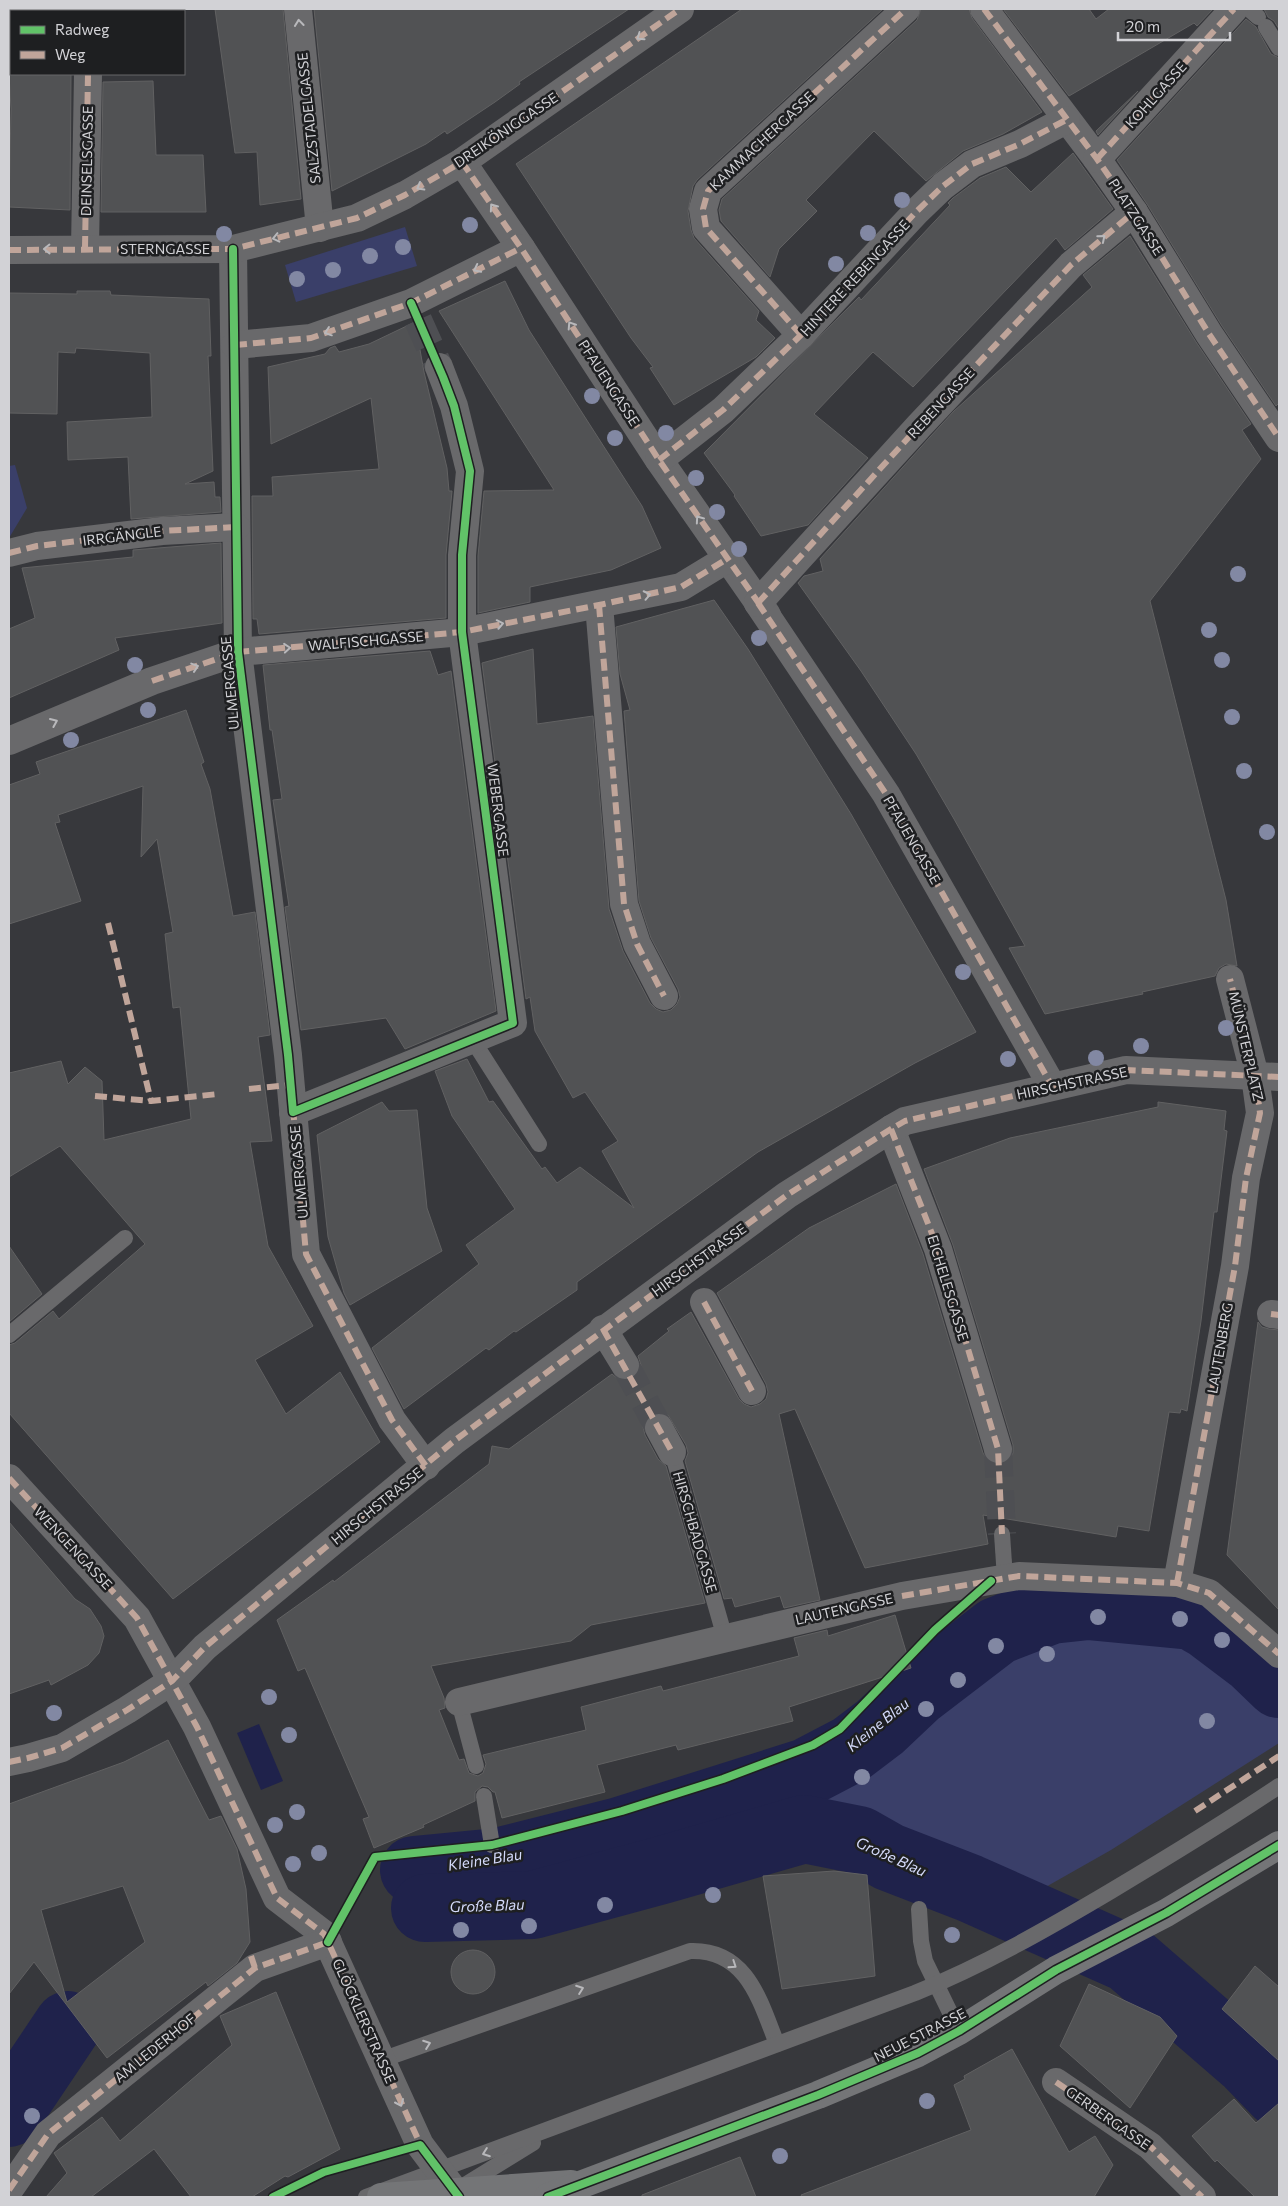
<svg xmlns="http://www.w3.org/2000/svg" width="1288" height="2206" font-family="Commissioner,sans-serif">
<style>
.green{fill:#3a3f69}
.water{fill:#1f224b}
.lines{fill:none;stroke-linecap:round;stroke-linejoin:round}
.river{stroke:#1f224b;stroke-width:68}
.building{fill:#515254;stroke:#616162;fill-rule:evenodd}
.street-tunnel{stroke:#4e4f53;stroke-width:28;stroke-dasharray:28 14;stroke-linecap:butt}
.lane{stroke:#69696b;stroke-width:16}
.street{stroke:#69696b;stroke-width:28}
.secondary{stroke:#747577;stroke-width:28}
.quiet{stroke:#c0a59a;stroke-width:6;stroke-dasharray:12 6;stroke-linecap:butt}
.cycleway-casing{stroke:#1e1f21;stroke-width:11}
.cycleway{stroke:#61c268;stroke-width:8}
.tree{fill:#8288a3}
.oneway{stroke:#b8b8bb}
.labels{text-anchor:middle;stroke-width:5;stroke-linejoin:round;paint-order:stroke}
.street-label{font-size:14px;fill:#d2d2d6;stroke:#1e1f21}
.water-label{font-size:15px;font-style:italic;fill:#d4dafa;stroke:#1e1f21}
</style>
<rect width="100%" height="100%" fill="#37383c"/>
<!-- green -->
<g class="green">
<polygon points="405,227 417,266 296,302 285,265"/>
<polygon points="15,465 27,508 9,538 9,466"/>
<path d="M1090,1614L1153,1621L1200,1634L1264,1685L1279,1700V1743L1111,1850L1021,1901C966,1874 912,1843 854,1827C832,1821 808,1819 786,1815L781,1803L866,1755L1004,1637Z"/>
</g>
<!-- water -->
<polygon class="water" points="259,1724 283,1781 261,1790 237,1733"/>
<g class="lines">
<!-- river -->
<g class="river">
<polyline points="414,1870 497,1862 620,1831 807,1772 851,1749 880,1727 916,1693 997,1631 1051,1610 1088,1606 1192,1616 1208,1625 1253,1659 1279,1684"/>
<polyline points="425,1908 533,1905 662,1870 804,1829 859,1840 889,1857 969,1888 1129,1959 1248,2062 1279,2094"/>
<polyline points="9,2113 68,2025"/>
</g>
</g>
<!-- building -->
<g class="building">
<polygon points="215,9 283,9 301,199 260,205 257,152 235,153"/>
<polygon points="314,9 629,9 519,82 520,84 495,102 447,134 445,131 426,144 332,191"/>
<polygon points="742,9 883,9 697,180 693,186 688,211 691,230 694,238 759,311 756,320 775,338 756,357 674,405 650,368 653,367 631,338 516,164"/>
<polygon points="921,9 969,9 972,18 1042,112 1003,134 963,151 926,181 874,131 806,200 817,211 779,249 770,277 721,221 719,210 722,199 917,20"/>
<polygon points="1003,9 1089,9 1096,19 1109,9 1213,9 1197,26 1194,23 1069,96"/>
<polygon points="1264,9 1279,9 1279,29 1274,21 1268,17"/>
<polygon points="1246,19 1256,27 1271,54 1279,58 1279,403 1276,406 1222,326 1147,204 1117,160"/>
<polygon points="9,74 71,74 70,210 9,207 11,109"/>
<polygon points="153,81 156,155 203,155 206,212 101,212 103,82"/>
<polygon points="1138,91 1098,135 1096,131"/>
<polygon points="1073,153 1113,209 1065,250 1056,238 913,387 873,352 814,414 868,458 808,525 761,536 734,496 735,495 704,453 859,297 861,300 950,205 948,203 953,198 980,178 1006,167 1031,192"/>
<polygon points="1130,236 1196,342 1251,424 1242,430 1261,459 1150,601 1226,900 1237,966 1226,964 1219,968 1215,976 1142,992 1143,994 1045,1014 1009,948 1025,946 954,819 916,754 861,671 798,583 804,576 823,571 820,559 930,437 954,411 1092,287 1083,275"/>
<polygon points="505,281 529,330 642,506 661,548 611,570 530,587 530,602 478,613 478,556 484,491 554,490 439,311"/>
<polygon points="77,291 110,291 111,295 209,299 211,356 208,356 213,471 185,484 214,482 215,497 220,497 221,512 131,519 128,457 68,460 67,422 152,417 150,353 76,348 75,353 58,352 57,414 9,413 9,293 77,294"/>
<polygon points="415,322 424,372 447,468 449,491 452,491 446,555 446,618 259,634 257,619 253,619 252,496 273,496 272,477 379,469 371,398 271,444 268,367 325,354 330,348 335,346 339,352 369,344"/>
<polygon points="221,543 222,623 115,638 119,650 9,698 9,629 35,618 22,568 133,557 133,550"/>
<polygon points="714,600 748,649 851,814 976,1032 915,1063 758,1152 577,1282 577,1290 516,1332 514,1331 489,1350 486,1348 404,1409 372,1348 479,1264 466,1245 515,1209 452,1116 435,1071 467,1059 489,1102 493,1101 542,1169 545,1167 557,1183 580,1167 634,1208 602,1151 618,1141 585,1092 573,1098 535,1031 530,997 526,999 482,663 533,649 537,724 593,716 609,909 623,951 650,1003 656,1009 663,1012 671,1010 677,1004 680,997 678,989 651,938 639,901 624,711 630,710 620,674 616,627"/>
<polygon points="430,651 438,675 451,671 496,1011 405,1049 386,1018 301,1030 285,907 289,906 273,800 282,799 272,730 270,730 263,665"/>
<polygon points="186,710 204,762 201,764 210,789 233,916 255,912 270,1035 258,1037 272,1141 250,1142 268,1246 313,1326 255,1360 286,1414 340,1372 380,1442 173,1599 9,1413 9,1345 15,1343 53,1311 59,1319 145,1244 60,1146 9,1177 9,1073 61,1061 68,1084 85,1067 102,1081 104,1140 191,1119 180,1007 173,1008 165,934 173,932 157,839 141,857 143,786 58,815 60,822 55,823 81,901 9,924 9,785 40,774 36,762"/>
<polygon points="382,1102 389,1111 417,1110 427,1208 442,1251 350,1305 344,1293 328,1237 317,1135"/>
<polygon points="1158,1102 1226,1111 1224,1130 1227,1131 1217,1212 1214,1212 1201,1321 1187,1411 1181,1409 1180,1413 1169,1412 1149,1531 1118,1526 1116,1537 983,1515 988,1544 865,1568 795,1409 779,1414 820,1600 784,1608 780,1596 735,1607 732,1598 724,1599 685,1461 688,1453 686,1445 668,1415 660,1412 652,1414 645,1420 643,1427 645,1435 658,1459 666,1466 705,1603 591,1625 571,1641 431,1666 444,1698 445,1708 439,1710 459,1760 464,1759 469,1773 478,1776 483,1773 486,1764 483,1755 586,1730 581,1707 661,1686 663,1691 799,1656 794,1638 827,1630 828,1636 895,1615 911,1668 789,1707 793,1721 678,1750 676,1745 597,1765 605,1792 502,1818 495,1792 493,1792 488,1787 482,1786 475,1792 475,1801 423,1825 424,1827 374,1848 363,1819 369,1817 305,1668 298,1671 277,1620 333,1580 334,1582 489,1464 492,1446 509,1449 612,1374 618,1379 625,1381 634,1378 638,1373 641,1365 638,1356 669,1331 667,1329 691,1312 739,1399 744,1404 751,1407 760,1404 766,1399 768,1392 766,1384 717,1293 809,1228 896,1184 923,1254 983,1453 987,1460 994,1464 1003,1464 1010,1459 1013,1453 1013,1445 953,1245 924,1169 1010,1138 1158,1107"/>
<polygon points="9,1246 42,1294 9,1322"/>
<polygon points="1258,1322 1262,1327 1269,1329 1279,1330 1279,1610 1227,1555"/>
<polygon points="9,1522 75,1599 90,1609 101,1626 104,1636 99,1653 88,1665 51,1685 49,1680 9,1694"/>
<path d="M168,1740L209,1820L221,1816L237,1849L246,1889L250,1942L237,1963L208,1986L206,1982L107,2058L34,1962L9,1994V1804L124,1762ZM123,1886L145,1942L67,2002L41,1910Z"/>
<polygon points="834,1871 867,1875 875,1976 782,1989 763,1876"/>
<circle cx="473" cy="1972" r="22"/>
<polygon points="1255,1966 1279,1987 1279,2061 1222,2009"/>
<polygon points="1089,1984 1160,2017 1177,2036 1130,2108 1060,2046"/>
<polygon points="276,1992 340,2149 288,2177 285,2176 252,2197 191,2197 154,2149 91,2197 46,2197 67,2173 54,2153 102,2117 120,2141 232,2045 220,2016"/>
<polygon points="1012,2049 1069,2152 1095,2136 1113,2165 1094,2197 802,2197 801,2195 971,2130 954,2085 965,2079 964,2076"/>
<polygon points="1234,2099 1256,2123 1279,2103 1279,2197 1255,2197 1217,2160 1215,2162 1192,2136"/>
<polygon points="740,2157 756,2197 642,2197 642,2195"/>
</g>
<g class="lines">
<!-- street-tunnel -->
<g class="street-tunnel">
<polyline points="418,320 439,367"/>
<polyline points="625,1365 659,1428"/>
<polyline points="998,1449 1002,1534"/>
</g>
<!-- lane -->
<g class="lane">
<polyline points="1249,9 1258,17"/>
<polyline points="1266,27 1279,48"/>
<polyline points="472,1039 539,1144"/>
<polyline points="9,1335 125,1238"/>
<polyline points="672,1452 725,1638"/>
<polyline points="1002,1534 1005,1578"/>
<polyline points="459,1702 476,1766"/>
<polyline points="484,1796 492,1845"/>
<polyline points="919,1909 921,1941 925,1961 959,2031"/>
<path d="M381,2060L690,1951C747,1949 760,2001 777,2044"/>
<polyline points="460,2188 533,2143"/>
<path d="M366,2197L915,1993C984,1965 1047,1929 1111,1891C1168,1857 1224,1823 1279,1786"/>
</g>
<!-- street -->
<g class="street">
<polyline points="83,9 83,11"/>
<polyline points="298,9 320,228"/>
<polyline points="984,9 1097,159 1134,212 1209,334 1279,438"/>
<polyline points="1097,159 1234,9"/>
<polyline points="462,162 521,248 659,460 767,615"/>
<polyline points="85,248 88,74"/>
<polyline points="233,249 238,652 288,1055 306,1254 392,1420 426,1466"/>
<polyline points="9,250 233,249 357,218 405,195 462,162 680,9"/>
<polyline points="801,335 706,228 703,209 708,191 906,9"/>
<polyline points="235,345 311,338 411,303 521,248"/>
<polyline points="659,460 723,410 801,335 916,212 943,186 972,164 1020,144 1066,120"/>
<polyline points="9,553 37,546 162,531 236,527"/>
<polyline points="758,603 886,794 1052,1086"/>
<polyline points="758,603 919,426 1071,265 1134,212"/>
<polyline points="599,605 624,904 637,944 664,996"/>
<polyline points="9,741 152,681 238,652 462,632 681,587 727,559"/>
<polyline points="293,1112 513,1023 462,632 462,555 470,471 454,406 439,367"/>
<polyline points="891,1129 938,1249 998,1449"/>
<polyline points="704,1302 752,1391"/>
<polyline points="1271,1314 1279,1315"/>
<polyline points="603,1329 625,1365"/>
<polyline points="659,1428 672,1452"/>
<polyline points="9,1478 137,1618 197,1727 277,1898 324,1934 420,2145 459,2197"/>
<polyline points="1177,1583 1235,1266 1246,1178 1260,1113 1255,1076 1230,979"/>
<polyline points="459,1702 902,1596 1019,1576 1177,1583 1209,1593 1279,1654"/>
<polyline points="9,1762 28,1758 62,1748 127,1710 172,1681 205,1647 454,1441 787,1195 891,1129 905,1121 1126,1070 1279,1077"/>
<polyline points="1056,2082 1150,2146 1202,2197"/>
<polyline points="9,2190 48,2134 255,1968 328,1942"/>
</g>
<!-- secondary -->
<g class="secondary">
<polyline points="381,2197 571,2184"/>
<polyline points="548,2197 818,2095 918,2053 959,2031 1056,1970 1166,1913 1279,1845"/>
</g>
<!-- quiet -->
<g class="quiet">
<polyline points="83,9 83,11"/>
<polyline points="984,9 1097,159 1134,212 1209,334 1279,438"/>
<polyline points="1097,159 1234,9"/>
<polyline points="462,162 521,248 659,460 762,608"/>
<polyline points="85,248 88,74"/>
<polyline points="9,250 233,249 357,218 405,195 462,162 680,9"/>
<polyline points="801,335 706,228 703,209 708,191 906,9"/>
<polyline points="235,345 311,338 411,303 521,248"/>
<polyline points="659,460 723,410 801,335 916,212 943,186 972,164 1020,144 1066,120"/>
<polyline points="9,553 37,546 162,531 236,527"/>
<polyline points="758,603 886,794 1052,1086"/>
<polyline points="758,603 919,426 1071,265 1134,212"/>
<polyline points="599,605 624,904 637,944 664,996"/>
<polyline points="152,681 238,652 462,632 599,605 681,587 727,559"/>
<polyline points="108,923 151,1101"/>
<polyline points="249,1089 290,1085"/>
<polyline points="95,1096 151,1101 218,1094"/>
<polyline points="293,1108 306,1254 392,1420 426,1466"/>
<polyline points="891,1129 938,1249 998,1449 1002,1534"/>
<polyline points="704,1302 752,1391"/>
<polyline points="1271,1314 1279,1315"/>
<polyline points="603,1329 672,1452"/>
<polyline points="9,1478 137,1618 197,1727 277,1898 324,1934 328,1942 422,2148"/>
<polyline points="1177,1583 1235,1266 1246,1178 1260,1113 1255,1076 1230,979"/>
<polyline points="902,1596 1019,1576 1177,1583 1209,1593 1279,1654"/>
<polyline points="9,1762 28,1758 62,1748 127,1710 172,1681 205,1647 454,1441 787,1195 891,1129 905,1121 1126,1070 1279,1077"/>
<polyline points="1195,1811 1279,1756"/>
<polyline points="251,1956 255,1968"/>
<polyline points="1056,2082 1150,2146 1202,2197"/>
<polyline points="9,2190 48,2134 255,1968 328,1942"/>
</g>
<defs>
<g id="cycleway">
<polyline points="233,249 238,652 288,1055 293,1112 513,1023 462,632 462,555 470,471 454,406 443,377 411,303"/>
<polyline points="328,1942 375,1857 492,1845 622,1811 723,1779 813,1745 840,1729 935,1630 991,1581"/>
<polyline points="273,2197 324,2172 420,2145 459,2197"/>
<polyline points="548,2197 818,2095 918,2053 959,2031 1056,1970 1166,1913 1279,1845"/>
</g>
</defs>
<!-- cycleway casing -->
<use href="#cycleway" class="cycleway-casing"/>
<!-- cycleway -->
<use href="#cycleway" class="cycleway"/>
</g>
<!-- trees -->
<g class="tree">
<circle cx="902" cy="200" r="8"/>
<circle cx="470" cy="225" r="8"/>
<circle cx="868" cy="233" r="8"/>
<circle cx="224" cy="234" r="8"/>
<circle cx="403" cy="247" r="8"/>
<circle cx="370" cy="256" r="8"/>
<circle cx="836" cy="264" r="8"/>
<circle cx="333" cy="270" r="8"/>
<circle cx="297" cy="279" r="8"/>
<circle cx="592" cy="396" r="8"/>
<circle cx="666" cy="433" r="8"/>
<circle cx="615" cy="438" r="8"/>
<circle cx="696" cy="478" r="8"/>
<circle cx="717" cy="512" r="8"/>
<circle cx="739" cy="549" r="8"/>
<circle cx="1238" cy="574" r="8"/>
<circle cx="1209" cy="630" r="8"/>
<circle cx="759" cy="638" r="8"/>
<circle cx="1222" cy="660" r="8"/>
<circle cx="135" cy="665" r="8"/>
<circle cx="148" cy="710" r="8"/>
<circle cx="1232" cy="717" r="8"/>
<circle cx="71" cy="740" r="8"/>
<circle cx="1244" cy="771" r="8"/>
<circle cx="1267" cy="832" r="8"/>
<circle cx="963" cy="972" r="8"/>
<circle cx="1226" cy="1028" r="8"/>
<circle cx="1141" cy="1046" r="8"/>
<circle cx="1096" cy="1058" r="8"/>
<circle cx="1008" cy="1059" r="8"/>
<circle cx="1098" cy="1617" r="8"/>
<circle cx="1180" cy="1619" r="8"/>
<circle cx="1222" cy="1640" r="8"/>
<circle cx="996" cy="1646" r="8"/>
<circle cx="1047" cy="1654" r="8"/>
<circle cx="958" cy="1680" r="8"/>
<circle cx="269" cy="1697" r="8"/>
<circle cx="926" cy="1709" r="8"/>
<circle cx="54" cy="1713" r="8"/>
<circle cx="1207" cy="1721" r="8"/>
<circle cx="289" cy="1735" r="8"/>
<circle cx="862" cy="1777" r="8"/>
<circle cx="297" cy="1812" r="8"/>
<circle cx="275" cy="1825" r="8"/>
<circle cx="319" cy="1853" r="8"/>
<circle cx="293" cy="1864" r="8"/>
<circle cx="713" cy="1895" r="8"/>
<circle cx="605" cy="1905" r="8"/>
<circle cx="529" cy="1926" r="8"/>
<circle cx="461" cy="1930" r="8"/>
<circle cx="952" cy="1935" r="8"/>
<circle cx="927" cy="2101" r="8"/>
<circle cx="32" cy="2116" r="8"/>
<circle cx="780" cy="2156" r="8"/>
</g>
<!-- one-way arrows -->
<defs><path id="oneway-chevron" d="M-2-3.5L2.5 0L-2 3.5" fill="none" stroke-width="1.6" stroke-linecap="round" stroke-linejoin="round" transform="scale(1.25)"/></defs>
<g class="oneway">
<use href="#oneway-chevron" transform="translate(299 23) rotate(-96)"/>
<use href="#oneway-chevron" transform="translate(640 37) rotate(145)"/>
<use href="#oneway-chevron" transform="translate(420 187) rotate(150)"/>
<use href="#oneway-chevron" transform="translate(493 207) rotate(-125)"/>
<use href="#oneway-chevron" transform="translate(276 238) rotate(167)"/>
<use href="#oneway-chevron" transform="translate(1102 238) rotate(-40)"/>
<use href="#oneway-chevron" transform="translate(47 249) rotate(179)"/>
<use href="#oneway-chevron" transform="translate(477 269) rotate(153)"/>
<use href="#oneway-chevron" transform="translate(571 325) rotate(-123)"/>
<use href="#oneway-chevron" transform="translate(328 332) rotate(161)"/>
<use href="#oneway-chevron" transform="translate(699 519) rotate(-125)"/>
<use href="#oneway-chevron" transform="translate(647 595) rotate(-12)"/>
<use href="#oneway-chevron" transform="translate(500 624) rotate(-11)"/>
<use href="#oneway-chevron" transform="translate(287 648) rotate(-5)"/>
<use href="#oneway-chevron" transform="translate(195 667) rotate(-18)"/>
<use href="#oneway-chevron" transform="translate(54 722) rotate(-23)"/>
<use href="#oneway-chevron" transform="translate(733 1965) rotate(34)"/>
<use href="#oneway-chevron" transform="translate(580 1989) rotate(-20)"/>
<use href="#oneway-chevron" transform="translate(427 2044) rotate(-20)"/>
<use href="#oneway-chevron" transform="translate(400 2103) rotate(66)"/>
<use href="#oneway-chevron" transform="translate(486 2153) rotate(160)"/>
</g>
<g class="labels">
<!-- street labels -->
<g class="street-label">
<text transform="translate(1156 95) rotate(-48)" y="5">KOHLGASSE</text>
<text transform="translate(309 118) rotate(-96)" y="5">SALZSTADELGASSE</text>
<text transform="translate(506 130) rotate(-34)" y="5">DREIKÖNIGGASSE</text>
<text transform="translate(762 141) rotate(-43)" y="5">KAMMACHERGASSE</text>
<text transform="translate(87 161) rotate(-89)" y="5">DEINSELSGASSE</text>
<text transform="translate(1136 217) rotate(57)" y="5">PLATZGASSE</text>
<text x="165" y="254">STERNGASSE</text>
<text transform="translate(855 278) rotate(-47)" y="5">HINTERE REBENGASSE</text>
<text transform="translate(609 383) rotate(57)" y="5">PFAUENGASSE</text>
<text transform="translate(941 403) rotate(-47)" y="5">REBENGASSE</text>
<text transform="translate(122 536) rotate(-7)" y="5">IRRGÄNGLE</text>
<text transform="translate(366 641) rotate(-5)" y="5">WALFISCHGASSE</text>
<text transform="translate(230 683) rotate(-95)" y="5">ULMERGASSE</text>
<text transform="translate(498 810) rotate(83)" y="5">WEBERGASSE</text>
<text transform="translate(912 840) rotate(60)" y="5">PFAUENGASSE</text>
<text transform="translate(1246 1046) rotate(77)" y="5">MÜNSTERPLATZ</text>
<text transform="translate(1072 1083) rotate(-12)" y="5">HIRSCHSTRASSE</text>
<text transform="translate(299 1172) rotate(-95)" y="5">ULMERGASSE</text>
<text transform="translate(699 1260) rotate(-36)" y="5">HIRSCHSTRASSE</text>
<text transform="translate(948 1288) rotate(73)" y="5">EICHELESGASSE</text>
<text transform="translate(1220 1348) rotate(-80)" y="5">LAUTENBERG</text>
<text transform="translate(377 1506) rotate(-39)" y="5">HIRSCHSTRASSE</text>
<text transform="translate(695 1532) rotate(74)" y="5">HIRSCHBADGASSE</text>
<text transform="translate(73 1548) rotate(47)" y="5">WENGENGASSE</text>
<text transform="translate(844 1609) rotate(-13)" y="5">LAUTENGASSE</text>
<text transform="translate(364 2021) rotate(66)" y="5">GLÖCKLERSTRASSE</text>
<text transform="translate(920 2035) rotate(-27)" y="5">NEUE STRASSE</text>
<text transform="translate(155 2048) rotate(-39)" y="5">AM LEDERHOF</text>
<text transform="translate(1108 2118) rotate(35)" y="5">GERBERGASSE</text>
</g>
<!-- water labels -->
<g class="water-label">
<text transform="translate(878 1725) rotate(-39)" y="5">Kleine Blau</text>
<text transform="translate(891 1857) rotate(24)" y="5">Große Blau</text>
<text transform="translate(485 1860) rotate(-9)" y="5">Kleine Blau</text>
<text transform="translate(487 1906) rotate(-2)" y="5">Große Blau</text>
</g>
</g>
<!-- border -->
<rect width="1288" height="2206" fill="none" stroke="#d2d2d6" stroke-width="20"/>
<!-- legend -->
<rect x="10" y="10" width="175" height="65" fill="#1e1f21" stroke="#666769"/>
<rect x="20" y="26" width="25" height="8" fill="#61c268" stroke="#666769"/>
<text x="55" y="35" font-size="15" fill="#d2d2d6">Radweg</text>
<rect x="20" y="51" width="25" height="8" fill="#c0a59a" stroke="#666769"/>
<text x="55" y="60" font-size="15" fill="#d2d2d6">Weg</text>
<!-- scale -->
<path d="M1118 32v8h112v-8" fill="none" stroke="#d2d2d6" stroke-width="2.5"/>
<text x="1126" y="32" font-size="15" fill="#d2d2d6" stroke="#1e1f21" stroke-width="4" paint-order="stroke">20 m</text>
</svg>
